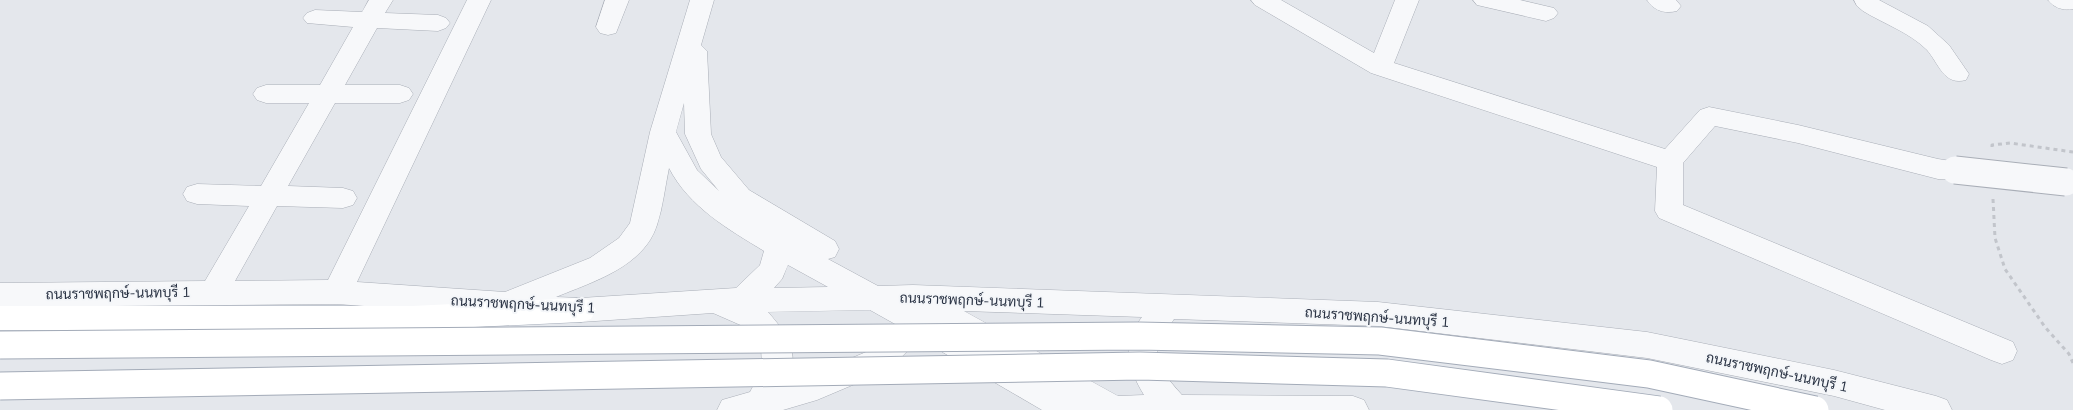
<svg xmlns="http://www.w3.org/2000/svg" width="2073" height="410" font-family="Mulish,Sarabun,sans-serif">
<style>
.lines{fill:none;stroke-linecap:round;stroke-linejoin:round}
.minor-casing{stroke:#a9aeb7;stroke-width:1}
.major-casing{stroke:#a3abb8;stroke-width:1}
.path{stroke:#c2c5cb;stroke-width:3;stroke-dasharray:4 4;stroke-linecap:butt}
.minor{fill:#f7f8fa;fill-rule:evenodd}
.major{fill:#fff;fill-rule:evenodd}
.minor-bridge-casing{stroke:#a9aeb7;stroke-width:29;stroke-linecap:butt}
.major-bridge-casing{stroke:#a3abb8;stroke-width:29;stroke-linecap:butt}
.minor-bridge{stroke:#f7f8fa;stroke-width:27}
.major-bridge{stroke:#fff;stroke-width:27}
.labels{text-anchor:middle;stroke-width:4;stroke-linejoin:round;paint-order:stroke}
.street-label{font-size:14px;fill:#2b3445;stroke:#f4f6f9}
</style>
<rect width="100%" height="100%" fill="#e4e7ec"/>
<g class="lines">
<defs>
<g id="minor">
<path d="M369,0H393L385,13L438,15L446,18L450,23L446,28L438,31L377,28L345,85H400L409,88L413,94L409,100L400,103H335L288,186L343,188L353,191L357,198L353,205L343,208L277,206L235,281L328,280L467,0H491L357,282L505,292L590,258L619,238L630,223L650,132L690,0H714L701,45L707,51L711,134L721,157L749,190L835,241L839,249L835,257L828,259L878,286L913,285L1378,302L1647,332L1834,370L1936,396L1947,400L1952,410H1885L1834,396L1647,358L1378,326L1174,319C1170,326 1165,331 1161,339C1149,360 1169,380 1182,395L1353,396L1364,400L1369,410H1042L920,339L888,370L817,400L783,410H717L722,400L750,392L762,369L761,346L745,327L713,313L581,322L558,320L548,317L543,308L547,300L515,317L337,304L0,307V283L205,281L249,206L197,204L187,201L183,194L187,187L197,184L261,186L309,103H266L257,100L253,94L257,88L266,85H320L353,27L307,23L303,18L307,13L315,10L362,12ZM684,103L685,134L701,169L719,191L697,170L676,132ZM669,168C689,207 728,229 764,251L760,265L736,288L581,298L556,297C592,282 644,267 657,225C663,207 665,187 669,168ZM788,265L828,287L774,288L782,279ZM870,310L895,324L866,352L812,375L787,382C801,352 787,334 768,312ZM964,311L1142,317C1121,344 1128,369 1144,395L1118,396Z"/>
<polygon points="605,0 629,0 616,33 608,35 600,33 596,27"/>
<polygon points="1251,0 1281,0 1374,53 1395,0 1419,0 1394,63 1665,149 1700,110 1709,107 1798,125 1938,159 1964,163 1968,170 1964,177 1955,180 1938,179 1798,143 1715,126 1683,163 1683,205 2013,342 2017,351 2013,360 2002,364 1991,360 1659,218 1655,211 1657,167 1371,73 1255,5"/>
<polygon points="1473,0 1520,0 1554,8 1558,13 1554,18 1546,21 1477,5"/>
<path d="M1647,0H1676L1681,6L1677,11C1665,14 1654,11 1647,0Z"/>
<path d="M1854,0H1879L1928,26L1949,45L1969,74L1966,80C1944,86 1939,64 1927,50C1909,32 1884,24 1863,11L1857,6Z"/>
<path d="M2048,0H2073V9C2064,11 2054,8 2048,0Z"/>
</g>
<polygon id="major" points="581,298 591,301 596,310 591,319 581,322 412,330 0,330 0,306 412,306"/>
</defs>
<!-- minor casing -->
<use href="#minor" class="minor-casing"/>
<!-- major casing -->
<use href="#major" class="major-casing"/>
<!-- path -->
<g class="path">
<polyline points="1992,147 1992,145 2010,143 2073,152"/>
<polyline points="1993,199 1995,238 2005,269 2045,327 2069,354 2073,363"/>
</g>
<!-- minor -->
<use href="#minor" class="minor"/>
<!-- major -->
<use href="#major" class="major"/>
<defs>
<polyline id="minor-bridge" points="1955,170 2066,182"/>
<g id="major-bridge">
<polyline points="0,345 1138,336 1380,341 1649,374 1815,410"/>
<polyline points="0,386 1140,366 1387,373 1659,410"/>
</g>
</defs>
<!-- minor-bridge casing -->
<use href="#minor-bridge" class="minor-bridge-casing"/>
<!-- major-bridge casing -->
<use href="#major-bridge" class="major-bridge-casing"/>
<!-- minor-bridge -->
<use href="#minor-bridge" class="minor-bridge"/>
<!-- major-bridge -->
<use href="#major-bridge" class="major-bridge"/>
</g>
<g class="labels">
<!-- street labels -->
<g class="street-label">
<text transform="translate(118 293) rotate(-1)" y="5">ถนนราชพฤกษ์-นนทบุรี 1</text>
<text transform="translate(972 300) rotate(2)" y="5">ถนนราชพฤกษ์-นนทบุรี 1</text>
<text transform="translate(523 304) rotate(3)" y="5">ถนนราชพฤกษ์-นนทบุรี 1</text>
<text transform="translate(1377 317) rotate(4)" y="5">ถนนราชพฤกษ์-นนทบุรี 1</text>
<text transform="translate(1777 372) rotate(12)" y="5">ถนนราชพฤกษ์-นนทบุรี 1</text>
</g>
</g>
</svg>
